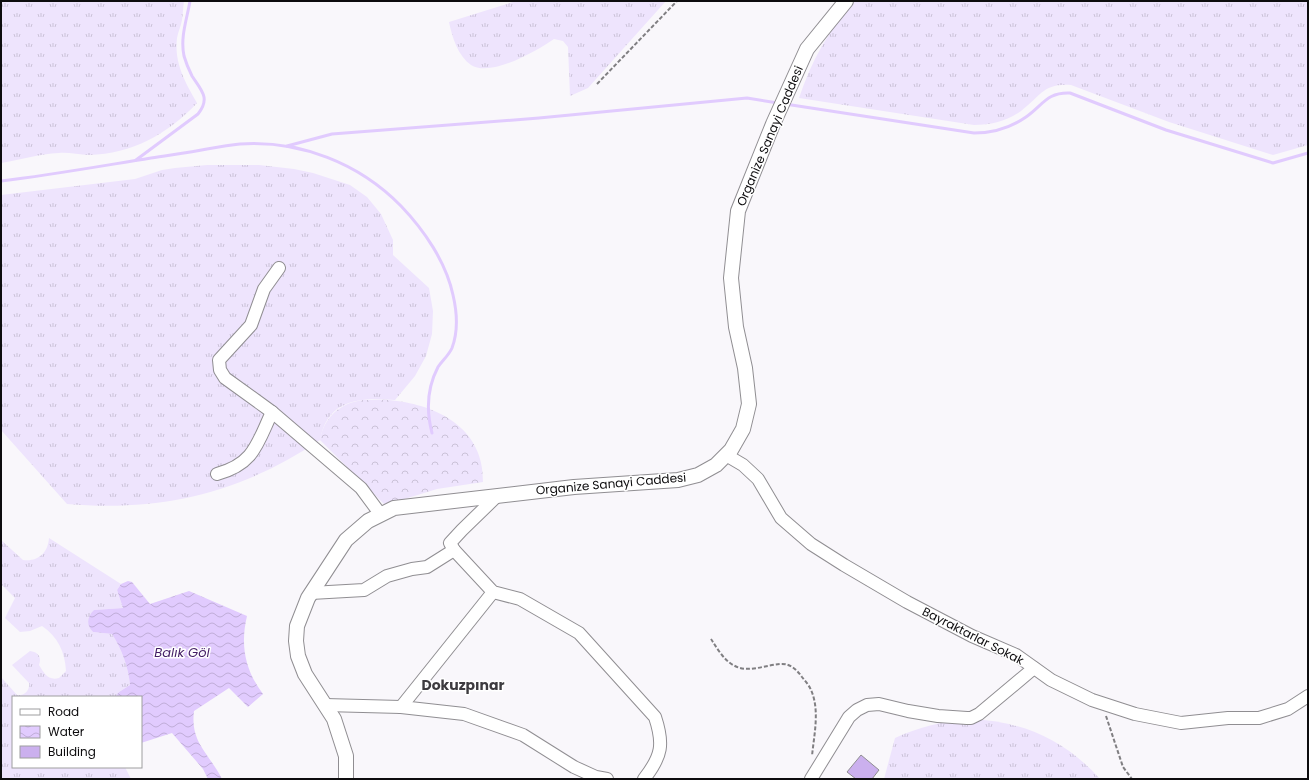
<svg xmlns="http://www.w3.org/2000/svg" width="1309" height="780" font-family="Poppins,sans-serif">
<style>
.grass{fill:url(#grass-tufts)}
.forest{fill:url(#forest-crowns)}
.water{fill:url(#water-waves)}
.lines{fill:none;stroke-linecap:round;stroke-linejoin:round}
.stream{stroke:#e1cbfe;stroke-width:3}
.building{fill:#cbb0ee;stroke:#908e92}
.minor-casing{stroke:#908e92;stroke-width:14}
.tertiary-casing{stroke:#908e92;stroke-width:16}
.path{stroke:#807f82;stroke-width:2;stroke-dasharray:4 2;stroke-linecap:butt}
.minor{stroke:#fff;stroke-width:12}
.tertiary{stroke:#fff;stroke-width:14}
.labels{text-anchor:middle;stroke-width:3;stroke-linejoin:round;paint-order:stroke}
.street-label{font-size:12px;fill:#0d0c0e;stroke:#fff}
.water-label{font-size:13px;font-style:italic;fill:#431e65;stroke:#fff}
.quarter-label{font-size:14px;font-weight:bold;fill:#3d3b3f;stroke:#fff}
</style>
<defs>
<pattern id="grass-tufts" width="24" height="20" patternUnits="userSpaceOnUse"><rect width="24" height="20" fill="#eee4fd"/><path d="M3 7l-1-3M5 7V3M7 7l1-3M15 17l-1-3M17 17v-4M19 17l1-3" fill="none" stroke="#cbc2d8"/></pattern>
<pattern id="forest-crowns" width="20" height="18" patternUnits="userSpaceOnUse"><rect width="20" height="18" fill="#eee4fd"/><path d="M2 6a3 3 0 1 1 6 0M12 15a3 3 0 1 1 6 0" fill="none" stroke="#cbc2d8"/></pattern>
<pattern id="water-waves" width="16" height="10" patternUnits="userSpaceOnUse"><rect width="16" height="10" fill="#e1cbfe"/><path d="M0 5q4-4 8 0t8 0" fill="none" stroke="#c0add8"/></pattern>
</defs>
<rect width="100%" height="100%" fill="#f9f7fb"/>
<!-- grass -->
<g class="grass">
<path d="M1,1H184C183,7 183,14 182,20C181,26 178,32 177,38C174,63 185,82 197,103C168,134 132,154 89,155C79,155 68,152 59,153C39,154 20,160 1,163Z"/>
<path d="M516,1H666L588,88L570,96L568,47L563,41L554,39C538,50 491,78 471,65C458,56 452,37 449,22Z"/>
<path d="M855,1H1308V145L1273,155L1169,122L1071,85C1043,83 1041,96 1021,111C1007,121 991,125 974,125L799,98C811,62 829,29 855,1Z"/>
<path d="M207,165H259L294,169L313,173L350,185L367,197L381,214L393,240V255L429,288L433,311L432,334L426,356L415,376L395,400C361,398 328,398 320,440C241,493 161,512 67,504L1,430V195L135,179L162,170L175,168Z"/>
<path d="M49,538L121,584L117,590L123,608L94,610L89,626L93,632L112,634C122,650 128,666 130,685L119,692L115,697H13V767H125L131,779H1V677L17,695C24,696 30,691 29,683L12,665L30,651C38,652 42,657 39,665C44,673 48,681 59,678L66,671C65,652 58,637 42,626L30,631L20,632L5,618L15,598L1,584V540L23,560C38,562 48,553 49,538Z"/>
<path d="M969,719C1022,721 1064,739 1100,779H884L895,738C919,727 943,721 969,719Z"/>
</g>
<!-- forest -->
<path class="forest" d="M363,400C374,400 386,399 397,401C442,407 484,431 483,482L437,489L385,505L320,440C324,417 340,403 363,400Z"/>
<!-- water -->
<path class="water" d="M128,581L132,582L150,604L189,591L247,616C240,645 245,670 263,694L248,707L229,688L194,711C190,743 209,753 222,779H208L203,769L172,733L141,743V697H115L119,692L130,685C128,666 122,650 112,634L93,632C86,625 87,617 94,610L123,608L117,590L121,584Z"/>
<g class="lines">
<!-- stream -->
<g class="stream">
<path d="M785,104L974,133C993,133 1010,128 1026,117C1043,105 1047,92 1070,93L1166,130L1273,163L1308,153"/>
<polyline points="287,146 332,134 539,118 747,98 778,103"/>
<path d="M136,160L198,114C211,98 201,90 192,76C189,70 186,63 184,56C180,37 187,19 190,1"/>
<path d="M1,181C51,175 101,166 151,158C169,155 188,153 207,149C218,147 229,145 240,144C300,140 359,163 401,206C424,230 446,262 453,295C457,312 458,332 452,348C449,355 442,361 438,367C427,388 426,410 432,433"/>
</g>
</g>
<!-- building -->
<polygon class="building" points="861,755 879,770 872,779 856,779 847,772"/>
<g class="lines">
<defs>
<g id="minor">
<polyline points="279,268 264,289 251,325 219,360 220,370 225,378 272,412 361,488 381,515"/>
<polyline points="726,455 743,465 758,479 781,518 811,544 844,565 907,602 972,636 1016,655 1051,680 1092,700 1135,714 1181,723 1228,718 1259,718 1288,709 1308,696"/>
<path d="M217,474C254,464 257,444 272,412"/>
<path d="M497,496L462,530L450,543L454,550L493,592L520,599L579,633L655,717C664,744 662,756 644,779"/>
<polyline points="311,593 364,590 387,576 412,569 427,567 454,550"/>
<polyline points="325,705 401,707 464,714 523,735 574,767 596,777 607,779"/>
<polyline points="401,707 493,592"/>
<polyline points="811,779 849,717 857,710 867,705 879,704 908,711 938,716 967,718 971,718 979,714 1034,668"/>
</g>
<polyline id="tertiary" points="346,779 346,756 334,719 305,674 298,656 296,641 297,626 308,598 346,540 368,521 394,508 574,487 678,480 698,475 716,465 731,450 743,429 749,404 745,368 736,327 731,278 738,211 773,124 807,49 846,1"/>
</defs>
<!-- minor casing -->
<use href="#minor" class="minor-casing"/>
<!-- tertiary casing -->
<use href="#tertiary" class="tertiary-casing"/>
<!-- path -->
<g class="path">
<polyline points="597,84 677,1"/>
<path d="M711,639C717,648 724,661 735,666C748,673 766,665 780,664C790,663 797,670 802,677C805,681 809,685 811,690C820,710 814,735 812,756"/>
<polyline points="1106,716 1123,767 1132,779"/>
</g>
<!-- minor -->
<use href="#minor" class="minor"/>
<!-- tertiary -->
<use href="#tertiary" class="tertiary"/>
</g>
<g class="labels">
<!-- street labels -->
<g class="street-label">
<text transform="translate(770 136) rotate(-67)" y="4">Organize Sanayi Caddesi</text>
<text transform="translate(611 484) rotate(-5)" y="4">Organize Sanayi Caddesi</text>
<text transform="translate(973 636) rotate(27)" y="4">Bayraktarlar Sokak</text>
</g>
<!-- water labels -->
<g class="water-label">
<text x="182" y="657">Balık Göl</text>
</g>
<!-- quarter labels -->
<g class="quarter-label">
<text x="463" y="690">Dokuzpınar</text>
</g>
</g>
<!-- border -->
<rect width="1309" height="780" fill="none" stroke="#0d0c0e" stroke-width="4"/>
<!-- legend -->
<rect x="12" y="696" width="130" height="72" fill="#ffffff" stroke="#9e9e9f"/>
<rect x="20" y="709" width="20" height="6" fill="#ffffff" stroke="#9e9e9f"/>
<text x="48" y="716" font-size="12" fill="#0d0c0e">Road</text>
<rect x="20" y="726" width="20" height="12" fill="url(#water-waves)" stroke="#9e9e9f"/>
<text x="48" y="736" font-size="12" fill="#0d0c0e">Water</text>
<rect x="20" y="746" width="20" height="12" fill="#cbb0ee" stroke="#9e9e9f"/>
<text x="48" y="756" font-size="12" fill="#0d0c0e">Building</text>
</svg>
